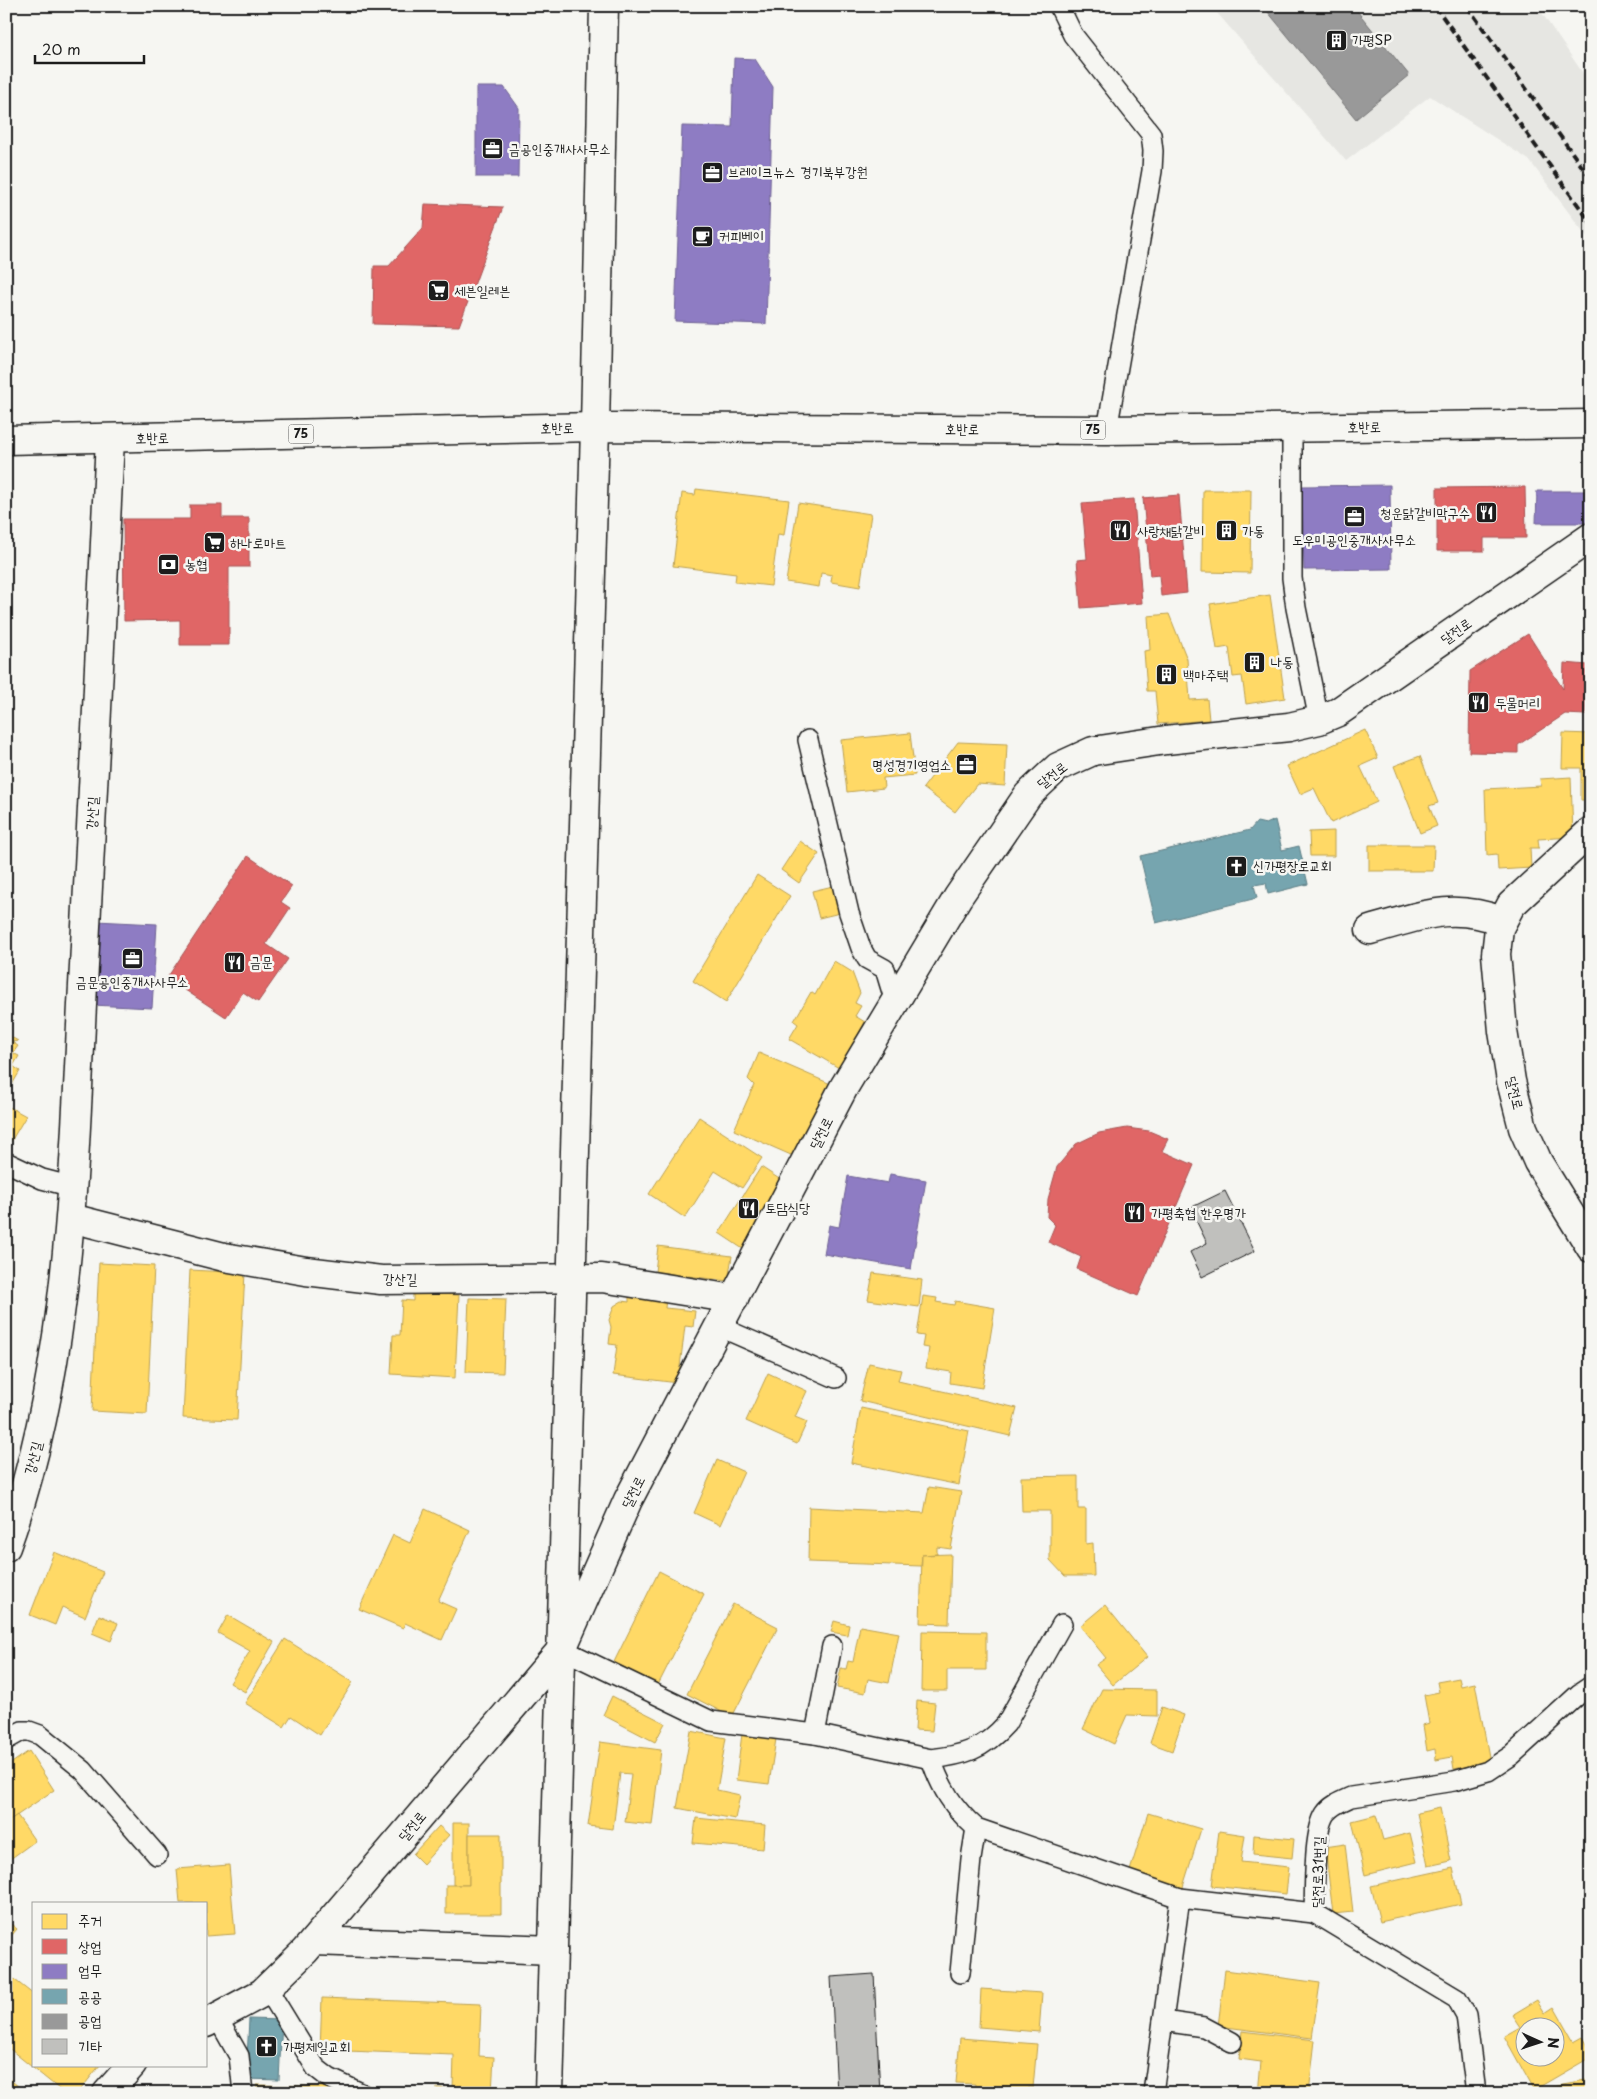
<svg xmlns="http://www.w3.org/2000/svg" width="1597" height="2099" font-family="'Playpen Sans','Poor Story',sans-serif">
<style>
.built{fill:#e6e6e2}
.homes{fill:#ffd966;stroke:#bba050;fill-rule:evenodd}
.shops{fill:#e06666;stroke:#a55050}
.offices{fill:#8e7cc3;stroke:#6c5f91}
.public{fill:#76a5af;stroke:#5b7c83}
.industry{fill:#999;stroke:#747474}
.building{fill:#c0c0bd;stroke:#1c1c1c}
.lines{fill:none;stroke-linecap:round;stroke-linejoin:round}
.lane-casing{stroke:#1c1c1c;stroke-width:22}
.street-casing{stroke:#1c1c1c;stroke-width:31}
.secondary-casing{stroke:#1c1c1c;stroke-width:31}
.primary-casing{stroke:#1c1c1c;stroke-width:31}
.lane{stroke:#f6f6f2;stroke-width:19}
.street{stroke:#f6f6f2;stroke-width:28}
.secondary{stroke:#f6f6f2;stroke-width:28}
.primary{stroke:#f6f6f2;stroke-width:28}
.rail{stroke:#1c1c1c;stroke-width:4;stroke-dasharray:8 4;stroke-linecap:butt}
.labels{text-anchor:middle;stroke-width:5;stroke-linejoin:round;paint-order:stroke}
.shield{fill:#f6f6f2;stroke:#5d5d5c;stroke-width:1}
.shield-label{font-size:12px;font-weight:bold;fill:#1c1c1c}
.poi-label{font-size:14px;fill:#1c1c1c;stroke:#f6f6f2;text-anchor:start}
.street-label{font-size:14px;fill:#1c1c1c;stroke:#f6f6f2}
</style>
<rect width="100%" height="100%" fill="#f6f6f2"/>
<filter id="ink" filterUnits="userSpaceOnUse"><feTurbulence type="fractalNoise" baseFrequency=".02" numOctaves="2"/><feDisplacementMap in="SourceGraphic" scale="10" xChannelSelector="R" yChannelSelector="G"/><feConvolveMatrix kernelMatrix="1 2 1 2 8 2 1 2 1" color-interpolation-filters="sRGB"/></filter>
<g filter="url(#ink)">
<!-- built -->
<polygon class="built" points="1211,6 1537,6 1591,85 1591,242 1529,160 1430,96 1346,161"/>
<!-- homes -->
<g class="homes">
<polygon points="696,489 789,500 784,535 778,534 771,586 735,582 736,574 673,566 682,493 695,495"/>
<polygon points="1203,490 1251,490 1250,573 1202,572"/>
<polygon points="798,503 871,514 860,587 831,582 832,575 821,573 819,587 786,582"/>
<polygon points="1270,595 1285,698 1246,704 1242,676 1233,677 1229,647 1217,649 1210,604"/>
<polygon points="1169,614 1187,659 1190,700 1207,699 1209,720 1158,724 1155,691 1147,691 1144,651 1150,650 1148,616"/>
<polygon points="1365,730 1378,758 1360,766 1377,802 1331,823 1314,788 1300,794 1287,766"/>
<polygon points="910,733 915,775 883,778 884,788 847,792 841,740"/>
<polygon points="1563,733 1591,734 1591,800 1581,800 1581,768 1562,768"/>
<polygon points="958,742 1007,744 1005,786 977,784 955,812 923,788"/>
<polygon points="1420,756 1438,803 1429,806 1437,826 1420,833 1394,766"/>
<polygon points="1571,777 1573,837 1538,839 1539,848 1530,848 1531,868 1498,870 1497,854 1487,855 1485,789 1541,786 1540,779"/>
<polygon points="1334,831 1334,856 1310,856 1309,832"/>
<polygon points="800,841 819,854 799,883 781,870"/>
<polygon points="1369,845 1434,845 1433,871 1369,871"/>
<polygon points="757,875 790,896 726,1002 693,981"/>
<polygon points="833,886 840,913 819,918 812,891"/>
<polygon points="834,961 852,972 860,993 855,1003 861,1006 855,1016 865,1022 839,1068 789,1039 798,1024 794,1021 811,992 815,995"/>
<polygon points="6,1034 18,1041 12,1042 18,1046 13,1053 19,1056 13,1066 20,1071 6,1095"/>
<polygon points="759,1053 833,1085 800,1159 734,1130 754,1085 748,1079"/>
<polygon points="6,1105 26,1116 10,1143 6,1141"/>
<polygon points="699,1117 762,1158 742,1188 715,1171 685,1218 649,1194"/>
<polygon points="761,1167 787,1184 746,1251 719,1233"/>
<polygon points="658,1246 732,1256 728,1281 655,1272"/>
<polygon points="99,1263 154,1266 147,1414 92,1411"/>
<polygon points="190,1270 245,1273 237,1420 183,1418"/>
<polygon points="873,1273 922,1280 919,1307 868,1300"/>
<polygon points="413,1293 459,1295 455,1378 391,1374 393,1335 400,1335 402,1300 413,1301"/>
<polygon points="629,1294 666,1298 665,1308 695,1311 693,1327 685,1326 678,1383 613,1375 617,1345 609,1344 611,1327 609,1320 614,1306 622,1301 629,1302"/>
<polygon points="923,1296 937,1298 936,1302 954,1305 955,1301 995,1308 982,1388 950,1383 951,1372 926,1368 929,1348 922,1347 924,1336 917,1335"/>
<polygon points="469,1298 506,1299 503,1373 466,1372"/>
<polygon points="869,1363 901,1370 898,1381 1017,1408 1010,1436 860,1401"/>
<polygon points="768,1373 807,1391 795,1417 807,1422 797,1444 746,1421"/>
<polygon points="861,1408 969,1431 959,1485 851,1463"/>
<polygon points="717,1460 744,1472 720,1525 694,1513"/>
<polygon points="1078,1476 1078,1509 1086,1509 1086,1544 1093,1543 1094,1576 1065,1576 1050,1560 1050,1511 1022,1511 1021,1477"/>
<polygon points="929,1487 961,1492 951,1549 937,1547 937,1554 922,1555 921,1566 808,1562 809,1507 924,1513"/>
<polygon points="425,1509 470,1530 438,1601 456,1609 442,1640 405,1623 403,1628 359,1609 393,1535 410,1543"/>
<polygon points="54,1552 103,1572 85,1617 62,1607 55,1625 30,1615"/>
<polygon points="951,1554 949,1624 920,1623 922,1555"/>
<polygon points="659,1571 704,1594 658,1685 614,1662"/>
<polygon points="733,1604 778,1627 732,1717 687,1694"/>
<polygon points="1105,1605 1147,1657 1113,1685 1096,1665 1106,1658 1080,1626"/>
<polygon points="99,1615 118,1623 111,1641 92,1633"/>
<polygon points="228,1615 274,1642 245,1692 230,1683 250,1651 218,1633"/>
<polygon points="834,1621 849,1625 847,1635 831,1632"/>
<polygon points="860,1626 899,1633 889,1683 868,1679 865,1693 837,1688 841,1668 846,1669 848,1661 853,1662"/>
<polygon points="922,1631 986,1632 986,1670 947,1670 947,1691 921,1691"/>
<polygon points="285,1639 353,1682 320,1735 291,1716 284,1727 245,1703"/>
<polygon points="1459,1678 1461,1686 1475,1683 1490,1762 1454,1769 1452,1757 1436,1760 1435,1749 1427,1751 1423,1725 1429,1723 1424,1695 1439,1692 1437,1682"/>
<polygon points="1102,1689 1157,1690 1157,1716 1127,1715 1114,1744 1083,1729"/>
<polygon points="612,1696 665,1723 655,1742 603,1715"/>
<polygon points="917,1701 935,1703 932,1731 915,1730"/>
<polygon points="1162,1707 1184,1715 1172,1751 1150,1743"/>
<polygon points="691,1731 726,1738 717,1790 740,1795 735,1819 677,1808"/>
<polygon points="742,1734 776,1739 769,1784 736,1780"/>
<polygon points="600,1742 661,1750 652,1825 625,1822 631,1774 620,1773 613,1829 588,1826"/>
<polygon points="29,1751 54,1790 6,1823 6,1767"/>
<polygon points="1440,1808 1451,1861 1428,1866 1417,1813"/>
<polygon points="1148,1813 1201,1829 1182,1890 1129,1874"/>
<polygon points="17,1815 35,1841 6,1862 6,1823"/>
<polygon points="1376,1815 1383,1840 1410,1833 1417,1862 1365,1875 1352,1821"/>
<polygon points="696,1818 765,1825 763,1849 693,1843"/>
<rect x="453" y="1823" width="16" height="62"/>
<polygon points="439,1826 449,1835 423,1864 413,1854"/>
<polygon points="1219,1831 1245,1835 1241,1862 1289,1867 1286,1894 1212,1886"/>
<polygon points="469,1834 501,1834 501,1914 446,1914 446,1885 469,1885"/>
<polygon points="1254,1835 1294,1839 1292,1858 1253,1854"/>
<polygon points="1345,1844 1353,1912 1333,1914 1325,1847"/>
<polygon points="229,1865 235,1934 206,1936 206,1903 180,1903 177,1869"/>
<polygon points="1453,1868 1461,1904 1380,1922 1371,1886"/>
<polygon points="6,1920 17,1929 6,1942"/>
<polygon points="1225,1970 1320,1983 1312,2038 1218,2026"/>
<polygon points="6,1973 34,1995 34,2065 100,2065 78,2093 64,2093 6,2046"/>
<polygon points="981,1989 1042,1993 1039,2032 979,2027"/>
<polygon points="322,1998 481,2004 479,2056 494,2057 492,2093 437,2093 437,2088 453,2089 454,2055 320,2050"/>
<path d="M1537,2000L1545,2013L1554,2007L1574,2042L1583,2037L1591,2051V2057L1534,2090L1504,2036L1520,2027L1512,2015ZM1524,2026H1554V2056H1524Z"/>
<polygon points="1242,2031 1315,2040 1309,2093 1258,2093 1261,2062 1239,2059"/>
<polygon points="960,2038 1037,2044 1033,2088 1028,2087 1028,2093 974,2093 975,2084 956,2083"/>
<polygon points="6,2076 26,2093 6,2093"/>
<polygon points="1591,2080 1591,2093 1546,2093 1546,2088"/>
<polygon points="257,2085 328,2087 328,2093 256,2093"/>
</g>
<!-- shops -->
<g class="shops">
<polygon points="425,204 503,207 459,326 373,324 374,266 389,266 423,228"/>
<polygon points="1525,487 1526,538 1484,538 1484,551 1437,551 1437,488"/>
<polygon points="1179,495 1187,593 1161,596 1159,575 1150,576 1143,498"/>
<polygon points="1134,499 1142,603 1081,608 1077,560 1087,559 1082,503"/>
<polygon points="190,505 222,505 222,518 249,518 249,567 229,567 229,645 180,645 180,620 124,621 123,519 190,519"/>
<polygon points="1528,634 1563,689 1564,663 1588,665 1585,715 1565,714 1518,745 1518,753 1469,752 1470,671"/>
<polygon points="248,856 292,886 281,902 290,908 266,944 288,959 258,1002 243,992 226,1017 167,978"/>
<polygon points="1127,1128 1149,1131 1168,1139 1162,1151 1194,1165 1138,1296 1077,1269 1081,1257 1048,1242 1055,1225 1047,1217 1048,1199 1057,1167 1076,1144 1099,1133"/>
</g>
<!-- offices -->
<g class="offices">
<polygon points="734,58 755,59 773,87 766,324 675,321 682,126 732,127"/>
<polygon points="476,87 504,87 519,108 518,177 476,177"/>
<polygon points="1390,485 1391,569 1304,570 1302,486"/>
<polygon points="1537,491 1591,491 1591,523 1536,523"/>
<polygon points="96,921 157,924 152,1008 92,1005"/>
<polygon points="890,1174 926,1180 911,1269 824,1254 829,1225 839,1227 848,1176 888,1183"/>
</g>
<!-- public -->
<g class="public">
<polygon points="1275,820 1282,850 1299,846 1308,884 1268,894 1266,883 1254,885 1257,898 1156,923 1140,856 1250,830 1257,822 1266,824"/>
<polygon points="249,2019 282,2020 279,2080 246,2079"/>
</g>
<!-- industry -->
<polygon class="industry" points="1263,6 1353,6 1409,75 1356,119"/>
<!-- building -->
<g class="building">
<polygon points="1225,1191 1255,1251 1202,1277 1190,1252 1207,1243 1190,1208"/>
<polygon points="874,1974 880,2093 837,2093 831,1977"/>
</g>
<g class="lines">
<defs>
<g id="lane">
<polyline points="1059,6 1073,35 1151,134 1153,151 1152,171 1107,430"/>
<polyline points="1292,428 1292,578 1296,608 1319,720"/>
<polyline points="808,740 849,913 861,948 867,959 885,969 895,1002"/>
<polyline points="6,1162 42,1179 73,1187"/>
<polyline points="720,1327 836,1378"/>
<path d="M562,1649L711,1721L815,1734L931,1759C941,1788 953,1808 976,1828L1180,1898L1314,1913"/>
<polyline points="815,1734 832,1646"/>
<polyline points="6,1740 22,1731 29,1731 40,1735 83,1770 157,1855"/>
<path d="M931,1759C964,1755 983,1750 1006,1724L1062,1624"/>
<polyline points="960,1973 971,1859 976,1828"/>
<polyline points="267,1988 316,2068 329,2078 361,2093"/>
<polyline points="217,2017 239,2056 243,2093"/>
<polyline points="1163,2021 1204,2027 1232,2042"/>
<polyline points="1153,2093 1180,1898"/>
<path d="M1476,2093L1466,2015L1457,1999L1314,1913C1315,1888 1313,1833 1325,1814C1331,1805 1342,1801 1351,1797L1454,1781L1488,1771L1512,1755L1579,1694L1591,1686"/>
</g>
<g id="street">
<polyline points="1591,831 1511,905 1499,928 1496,954 1503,1031 1511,1081 1523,1128 1538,1162 1591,1248"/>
<path d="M1370,930C1421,916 1450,902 1502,921"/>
<polyline points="71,1218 224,1257 306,1271 381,1280 602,1278 734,1299"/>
<path d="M6,1547C69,1373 73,1187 82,1005C92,816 101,628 110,439"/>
<polyline points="314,1941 553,1950"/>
<polyline points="206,2023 262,1993 305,1951 562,1649 628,1500 844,1087 958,897 1028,795 1058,767 1093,751 1166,740 1289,727 1319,720 1338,712 1591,537"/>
<polyline points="107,2093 132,2065"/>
<polyline points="549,2093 595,427"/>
</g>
<polyline id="secondary" points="595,427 604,6"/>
<polyline id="primary" points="6,440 595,427 1107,430 1591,424"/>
</defs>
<!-- lane casing -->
<use href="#lane" class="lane-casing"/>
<!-- street casing -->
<use href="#street" class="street-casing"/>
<!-- secondary casing -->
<use href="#secondary" class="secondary-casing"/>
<!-- primary casing -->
<use href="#primary" class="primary-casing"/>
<!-- lane -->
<use href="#lane" class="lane"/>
<!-- street -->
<use href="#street" class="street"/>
<!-- secondary -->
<use href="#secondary" class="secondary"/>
<!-- primary -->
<use href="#primary" class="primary"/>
<!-- rail -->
<g class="rail">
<polyline points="1435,6 1591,223"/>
<polyline points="1467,6 1591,179"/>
</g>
</g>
</g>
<!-- icons -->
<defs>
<symbol id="building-square" viewBox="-11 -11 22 22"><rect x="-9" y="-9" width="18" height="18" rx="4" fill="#1c1c1c" stroke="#f6f6f2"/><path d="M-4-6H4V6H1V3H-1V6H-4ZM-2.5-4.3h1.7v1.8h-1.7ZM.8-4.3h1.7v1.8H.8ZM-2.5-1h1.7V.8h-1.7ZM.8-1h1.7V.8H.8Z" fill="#fff"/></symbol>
<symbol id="office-square" viewBox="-11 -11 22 22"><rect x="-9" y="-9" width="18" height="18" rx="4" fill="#1c1c1c" stroke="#f6f6f2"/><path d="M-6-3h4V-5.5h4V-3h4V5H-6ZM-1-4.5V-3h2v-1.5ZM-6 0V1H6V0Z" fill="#fff"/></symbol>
<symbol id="cafe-square" viewBox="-11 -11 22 22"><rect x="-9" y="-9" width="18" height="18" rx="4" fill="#1c1c1c" stroke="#f6f6f2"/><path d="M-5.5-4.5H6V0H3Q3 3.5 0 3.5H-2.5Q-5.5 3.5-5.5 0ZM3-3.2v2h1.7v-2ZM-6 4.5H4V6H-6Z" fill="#fff"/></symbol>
<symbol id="supermarket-square" viewBox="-11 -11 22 22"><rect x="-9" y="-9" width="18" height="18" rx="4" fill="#1c1c1c" stroke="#f6f6f2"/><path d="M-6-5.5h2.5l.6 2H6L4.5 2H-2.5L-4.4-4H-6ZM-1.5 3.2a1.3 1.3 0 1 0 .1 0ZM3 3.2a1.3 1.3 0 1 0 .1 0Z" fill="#fff"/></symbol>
<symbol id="restaurant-square" viewBox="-11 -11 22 22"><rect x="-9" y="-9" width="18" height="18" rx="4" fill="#1c1c1c" stroke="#f6f6f2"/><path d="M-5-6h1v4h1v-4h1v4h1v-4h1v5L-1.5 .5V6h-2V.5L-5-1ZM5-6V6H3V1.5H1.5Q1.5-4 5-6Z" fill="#fff"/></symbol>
<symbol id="bank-square" viewBox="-11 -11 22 22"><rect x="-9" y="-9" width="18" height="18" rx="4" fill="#1c1c1c" stroke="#f6f6f2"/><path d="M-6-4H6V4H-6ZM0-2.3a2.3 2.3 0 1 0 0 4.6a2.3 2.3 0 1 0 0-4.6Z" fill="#fff"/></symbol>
<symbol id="church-square" viewBox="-11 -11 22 22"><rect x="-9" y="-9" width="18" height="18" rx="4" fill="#1c1c1c" stroke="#f6f6f2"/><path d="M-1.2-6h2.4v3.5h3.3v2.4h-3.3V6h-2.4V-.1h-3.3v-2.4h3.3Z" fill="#fff"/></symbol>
</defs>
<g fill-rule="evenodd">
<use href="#building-square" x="1324" y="28" width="25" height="25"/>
<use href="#office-square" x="480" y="136" width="25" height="25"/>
<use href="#office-square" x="700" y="160" width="25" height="25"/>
<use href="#cafe-square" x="690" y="224" width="25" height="25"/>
<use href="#supermarket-square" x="426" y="278" width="25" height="25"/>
<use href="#restaurant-square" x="1474" y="500" width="25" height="25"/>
<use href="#office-square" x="1342" y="504" width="25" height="25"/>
<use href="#restaurant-square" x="1108" y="518" width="25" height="25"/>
<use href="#building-square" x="1214" y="518" width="25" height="25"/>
<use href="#supermarket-square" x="202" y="530" width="25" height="25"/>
<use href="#bank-square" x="156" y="552" width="25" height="25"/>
<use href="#building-square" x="1242" y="650" width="25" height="25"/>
<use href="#building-square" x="1154" y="662" width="25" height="25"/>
<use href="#restaurant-square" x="1466" y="690" width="25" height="25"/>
<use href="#office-square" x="954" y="752" width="25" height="25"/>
<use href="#church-square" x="1224" y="854" width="25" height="25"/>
<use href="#office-square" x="120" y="946" width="25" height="25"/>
<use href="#restaurant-square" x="222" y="950" width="25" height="25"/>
<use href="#restaurant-square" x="736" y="1196" width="25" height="25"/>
<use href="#restaurant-square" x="1122" y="1200" width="25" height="25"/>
<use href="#church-square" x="254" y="2034" width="25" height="25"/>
</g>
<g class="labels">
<!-- shield labels -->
<g class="shield">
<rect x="1080.5" y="420.5" width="25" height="19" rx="4"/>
<rect x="288.5" y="424.5" width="25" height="19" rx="4"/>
</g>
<g class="shield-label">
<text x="1093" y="434">75</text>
<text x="301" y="438">75</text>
</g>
<!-- poi labels -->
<g class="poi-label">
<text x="1352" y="45">가평SP</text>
<text x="509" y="154">금공인중개사사무소</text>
<text x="728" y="177">브레이크뉴스 경기북부강원</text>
<text x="719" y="241">커피베이</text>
<text x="454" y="296">세븐일레븐</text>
<text x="1470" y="518" text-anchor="end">청운닭갈비막구수</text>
<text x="1137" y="536">사랑채닭갈비</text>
<text x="1242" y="536">가동</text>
<text x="1354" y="545" text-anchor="middle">도우미공인중개사사무소</text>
<text x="230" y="548">하나로마트</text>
<text x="185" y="569">농협</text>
<text x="1271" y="667">나동</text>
<text x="1183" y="680">백마주택</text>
<text x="1495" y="708">두물머리</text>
<text x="951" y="770" text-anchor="end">명성경기영업소</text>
<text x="1253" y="871">신가평장로교회</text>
<text x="250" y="967">금문</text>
<text x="132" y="987" text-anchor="middle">금문공인중개사사무소</text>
<text x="765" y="1213">토담식당</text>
<text x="1151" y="1218">가평축협 한우명가</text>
<text x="283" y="2052">가평제일교회</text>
</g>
<!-- street labels -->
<g class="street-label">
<text transform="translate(1364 427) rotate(-1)" y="5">호반로</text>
<text transform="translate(557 428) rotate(-1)" y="5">호반로</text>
<text x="962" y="434">호반로</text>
<text transform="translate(152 438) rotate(-1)" y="5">호반로</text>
<text transform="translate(1456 631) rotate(-35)" y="5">달전로</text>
<text transform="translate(1052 775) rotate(-38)" y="5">달전로</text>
<text transform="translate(92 813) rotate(-87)" y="5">강산길</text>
<text transform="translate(1515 1093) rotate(77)" y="5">달전로</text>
<text transform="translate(821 1133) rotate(-63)" y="5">달전로</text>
<text x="400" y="1284">강산길</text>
<text transform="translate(33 1458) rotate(-76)" y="5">강산길</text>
<text transform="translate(633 1492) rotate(-63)" y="5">달전로</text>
<text transform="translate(412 1826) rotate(-50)" y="5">달전로</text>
<text transform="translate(1318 1872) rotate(-88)" y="5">달전로31번길</text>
</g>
</g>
<!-- margin -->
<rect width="1597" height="2099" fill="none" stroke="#f6f6f2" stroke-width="25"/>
<rect x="12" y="12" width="1572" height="2074" fill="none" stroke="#1c1c1c" stroke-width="2" filter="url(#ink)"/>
<!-- legend -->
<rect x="32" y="1902" width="175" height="165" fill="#f6f6f2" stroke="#9f9f9c"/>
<rect x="42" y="1914" width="25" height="15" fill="#ffd966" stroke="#9f9f9c"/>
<text x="78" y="1926" font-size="15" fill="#1c1c1c">주거</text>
<rect x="42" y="1939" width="25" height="15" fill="#e06666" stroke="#9f9f9c"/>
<text x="78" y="1952" font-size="15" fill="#1c1c1c">상업</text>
<rect x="42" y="1964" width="25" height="15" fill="#8e7cc3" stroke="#9f9f9c"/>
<text x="78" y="1976" font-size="15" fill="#1c1c1c">업무</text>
<rect x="42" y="1989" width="25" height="15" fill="#76a5af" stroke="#9f9f9c"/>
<text x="78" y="2002" font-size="15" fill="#1c1c1c">공공</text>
<rect x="42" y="2014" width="25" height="15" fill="#999999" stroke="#9f9f9c"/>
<text x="78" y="2026" font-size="15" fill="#1c1c1c">공업</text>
<rect x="42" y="2039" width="25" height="15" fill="#c0c0bd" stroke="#9f9f9c"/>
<text x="78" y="2052" font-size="15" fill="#1c1c1c">기타</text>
<!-- north arrow -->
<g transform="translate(1540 2042) rotate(93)"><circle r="24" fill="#f6f6f2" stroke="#9f9f9c"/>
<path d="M0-4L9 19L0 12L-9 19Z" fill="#1c1c1c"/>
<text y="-8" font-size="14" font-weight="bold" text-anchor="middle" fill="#1c1c1c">N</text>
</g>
<!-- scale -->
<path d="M35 55v8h109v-8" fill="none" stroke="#1c1c1c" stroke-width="2.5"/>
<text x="42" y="55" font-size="15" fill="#1c1c1c" stroke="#f6f6f2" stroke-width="4" paint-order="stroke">20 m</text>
</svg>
